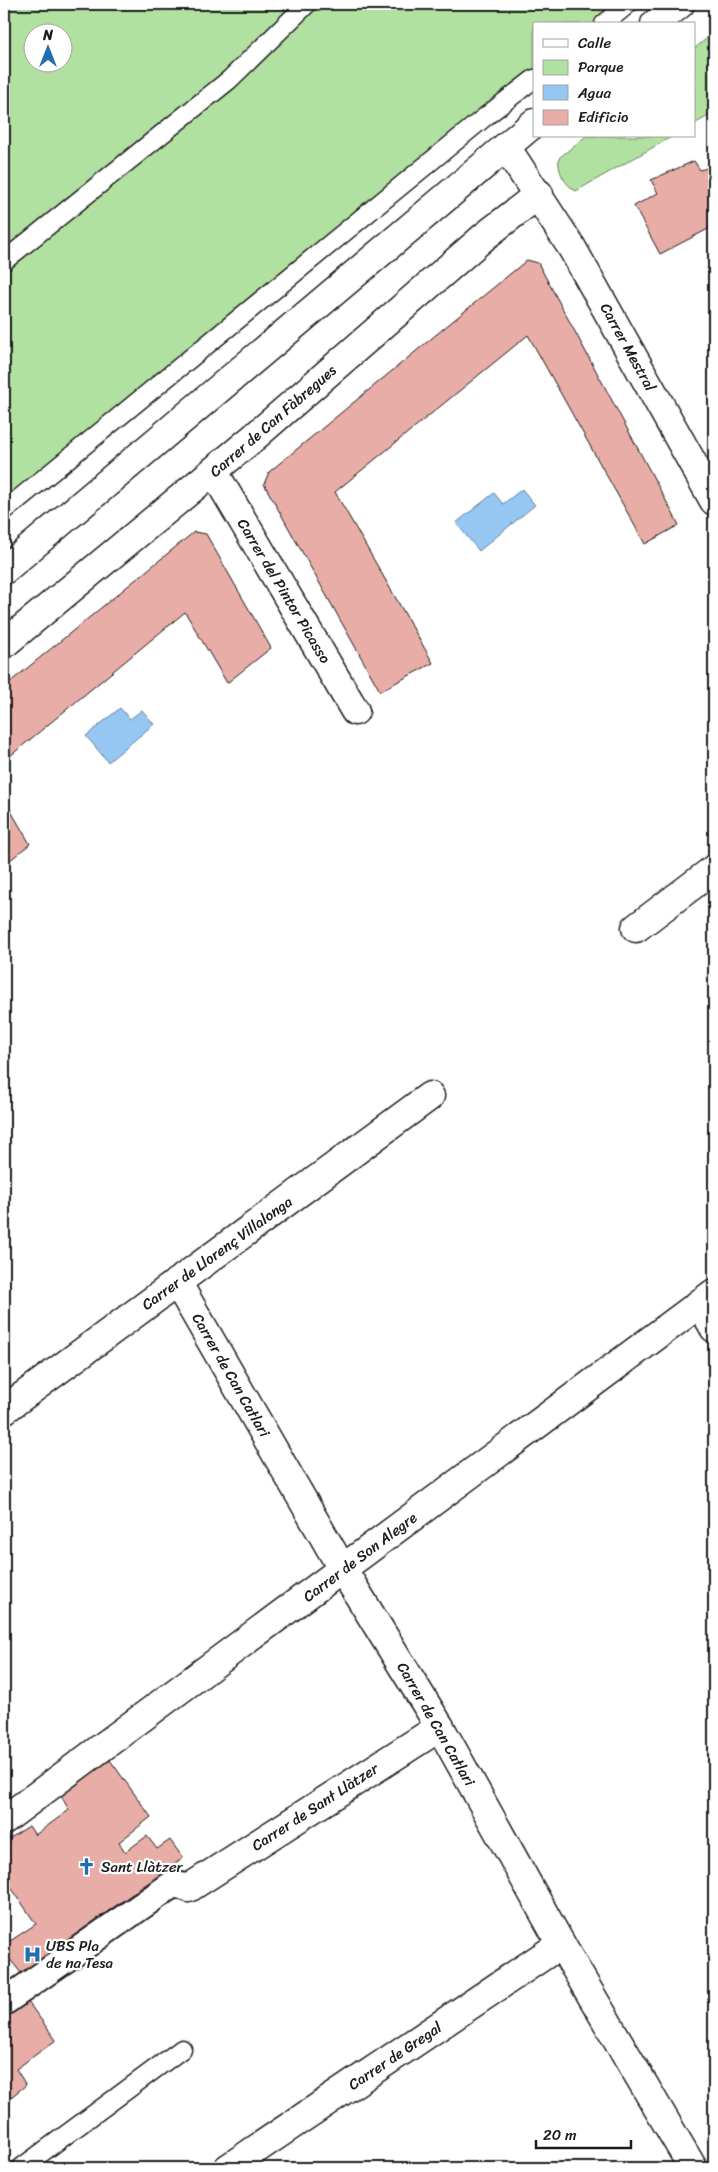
<svg xmlns="http://www.w3.org/2000/svg" width="718" height="2172" font-family="Sriracha,sans-serif">
<style>
.green{fill:#b1e1a1;stroke:#667e5e;fill-rule:evenodd}
.water{fill:#96c6f2;stroke:#65829c}
.building{fill:#e8ada6;stroke:#1c1c1c}
.lines{fill:none;stroke-linecap:round;stroke-linejoin:round}
.service-casing{stroke:#1c1c1c;stroke-width:21}
.pedestrian-casing{stroke:#1c1c1c;stroke-width:30}
.minor-casing{stroke:#1c1c1c;stroke-width:31}
.tertiary-casing{stroke:#1c1c1c;stroke-width:31}
.service{stroke:#fff;stroke-width:18}
.pedestrian{stroke:#fff;stroke-width:26}
.minor{stroke:#fff;stroke-width:28}
.tertiary{stroke:#fff;stroke-width:28}
.labels{text-anchor:middle;stroke-width:4.5;stroke-linejoin:round;paint-order:stroke}
.street-label{font-size:15px;fill:#1c1c1c;stroke:#fff}
.poi-label{font-size:15px;fill:#1c1c1c;stroke:#fff;text-anchor:start}
</style>
<rect width="100%" height="100%" fill="#fff"/>
<filter id="ink" filterUnits="userSpaceOnUse"><feTurbulence type="fractalNoise" baseFrequency=".02" numOctaves="2"/><feDisplacementMap in="SourceGraphic" scale="10" xChannelSelector="R" yChannelSelector="G"/><feConvolveMatrix kernelMatrix="1 2 1 2 8 2 1 2 1" color-interpolation-filters="sRGB"/></filter>
<g filter="url(#ink)">
<!-- green -->
<g class="green">
<path d="M4,4H623L599,24H534V77L4,511ZM32,32H62V62H32Z"/>
<polygon points="714,32 714,113 694,124 694,49"/>
<path d="M586,136H673L576,191C565,185 557,171 559,158Z"/>
</g>
<!-- water -->
<g class="water">
<polygon points="522,489 535,505 479,551 456,523 494,493 503,504"/>
<polygon points="120,708 130,719 142,710 154,724 108,762 86,736"/>
</g>
<!-- building -->
<g class="building">
<polygon points="694,161 700,170 714,166 714,226 660,254 634,206 658,193 651,180"/>
<polygon points="527,260 538,263 679,525 645,544 528,335 335,492 433,663 380,691 264,484 269,472"/>
<polygon points="194,532 206,534 271,648 227,683 185,612 4,761 4,687"/>
<polygon points="4,799 30,844 4,865"/>
<polygon points="110,1760 151,1817 119,1842 125,1852 147,1836 157,1849 170,1840 183,1858 21,1973 4,1952 4,1945 36,1924 4,1877 4,1842 29,1826 35,1835 69,1810 60,1794"/>
<polygon points="25,1998 56,2040 16,2069 26,2085 4,2103 4,2013"/>
</g>
<g class="lines">
<defs>
<g id="service">
<polyline points="604,24 628,4"/>
<polyline points="4,261 229,80 307,4"/>
<polyline points="4,511 485,117 534,79"/>
<polyline points="21,2168 182,2049"/>
</g>
<polyline id="pedestrian" points="4,2002 173,1884 189,1888"/>
<g id="minor">
<polyline points="506,147 572,248 714,501"/>
<polyline points="214,472 355,711"/>
<polyline points="4,644 252,439 485,236 539,194"/>
<polyline points="636,928 714,869"/>
<polyline points="177,1282 343,1570 440,1727 561,1944 693,2168"/>
<polyline points="700,1303 714,1328"/>
<polyline points="4,1410 430,1096"/>
<polyline points="4,1820 714,1293"/>
<polyline points="189,1888 440,1727"/>
<polyline points="228,2168 561,1944"/>
</g>
<g id="tertiary">
<polyline points="655,24 680,4"/>
<polyline points="4,570 534,123"/>
</g>
</defs>
<!-- service casing -->
<use href="#service" class="service-casing"/>
<!-- pedestrian casing -->
<use href="#pedestrian" class="pedestrian-casing"/>
<!-- minor casing -->
<use href="#minor" class="minor-casing"/>
<!-- tertiary casing -->
<use href="#tertiary" class="tertiary-casing"/>
<!-- service -->
<use href="#service" class="service"/>
<!-- pedestrian -->
<use href="#pedestrian" class="pedestrian"/>
<!-- minor -->
<use href="#minor" class="minor"/>
<!-- tertiary -->
<use href="#tertiary" class="tertiary"/>
</g>
</g>
<!-- icons -->
<defs>
<symbol id="church-bare" viewBox="-9 -9 18 18"><path d="M-1.2-6h2.4v3.5h3.3v2.4h-3.3V6h-2.4V-.1h-3.3v-2.4h3.3Z" fill="#1f6fb2" stroke="#fff" stroke-width="2.5" paint-order="stroke"/></symbol>
<symbol id="hospital-bare" viewBox="-9 -9 18 18"><path d="M-5-5h3v3.5h4V-5h3V5h-3V1.5h-4V5h-3Z" fill="#1f6fb2" stroke="#fff" stroke-width="2.5" paint-order="stroke"/></symbol>
</defs>
<g fill-rule="evenodd">
<use href="#church-bare" x="74" y="1854" width="25" height="25"/>
<use href="#hospital-bare" x="20" y="1942" width="25" height="25"/>
</g>
<g class="labels">
<!-- street labels -->
<g class="street-label">
<text transform="translate(628 347) rotate(61)" y="5">Carrer Mestral</text>
<text transform="translate(273 421) rotate(-41)" y="5">Carrer de Can Fàbregues</text>
<text transform="translate(284 591) rotate(59)" y="5">Carrer del Pintor Picasso</text>
<text transform="translate(217 1253) rotate(-36)" y="5">Carrer de Llorenç Villalonga</text>
<text transform="translate(231 1375) rotate(60)" y="5">Carrer de Can Catlari</text>
<text transform="translate(360 1557) rotate(-37)" y="5">Carrer de Son Alegre</text>
<text transform="translate(436 1724) rotate(60)" y="5">Carrer de Can Catlari</text>
<text transform="translate(315 1807) rotate(-33)" y="5">Carrer de Sant Llàtzer</text>
<text transform="translate(395 2056) rotate(-34)" y="5">Carrer de Gregal</text>
</g>
<!-- poi labels -->
<g class="poi-label">
<text x="101" y="1872">Sant Llàtzer</text>
<text x="46" y="1951">UBS Pla<tspan x="46" dy="17">de na Tesa</tspan></text>
</g>
</g>
<!-- margin -->
<rect width="718" height="2172" fill="none" stroke="#fff" stroke-width="20"/>
<rect x="10" y="10" width="698" height="2152" fill="none" stroke="#1c1c1c" stroke-width="2" filter="url(#ink)"/>
<!-- legend -->
<rect x="533" y="22" width="162" height="115" fill="#ffffff" stroke="#a4a4a4"/>
<rect x="543" y="39" width="25" height="8" fill="#ffffff" stroke="#a4a4a4"/>
<text x="578" y="48" font-size="15" fill="#1c1c1c">Calle</text>
<rect x="543" y="60" width="25" height="15" fill="#b1e1a1" stroke="#a4a4a4"/>
<text x="578" y="72" font-size="15" fill="#1c1c1c">Parque</text>
<rect x="543" y="85" width="25" height="15" fill="#96c6f2" stroke="#a4a4a4"/>
<text x="578" y="98" font-size="15" fill="#1c1c1c">Agua</text>
<rect x="543" y="110" width="25" height="15" fill="#e8ada6" stroke="#a4a4a4"/>
<text x="578" y="122" font-size="15" fill="#1c1c1c">Edificio</text>
<!-- north arrow -->
<g transform="translate(48 48)"><circle r="24" fill="#ffffff" stroke="#a4a4a4"/>
<path d="M0-4L9 19L0 12L-9 19Z" fill="#1f6fb2"/>
<text y="-8" font-size="14" font-weight="bold" text-anchor="middle" fill="#1c1c1c">N</text>
</g>
<!-- scale -->
<path d="M536 2140v8h95v-8" fill="none" stroke="#1c1c1c" stroke-width="2.5"/>
<text x="543" y="2140" font-size="15" fill="#1c1c1c" stroke="#ffffff" stroke-width="4" paint-order="stroke">20 m</text>
</svg>
